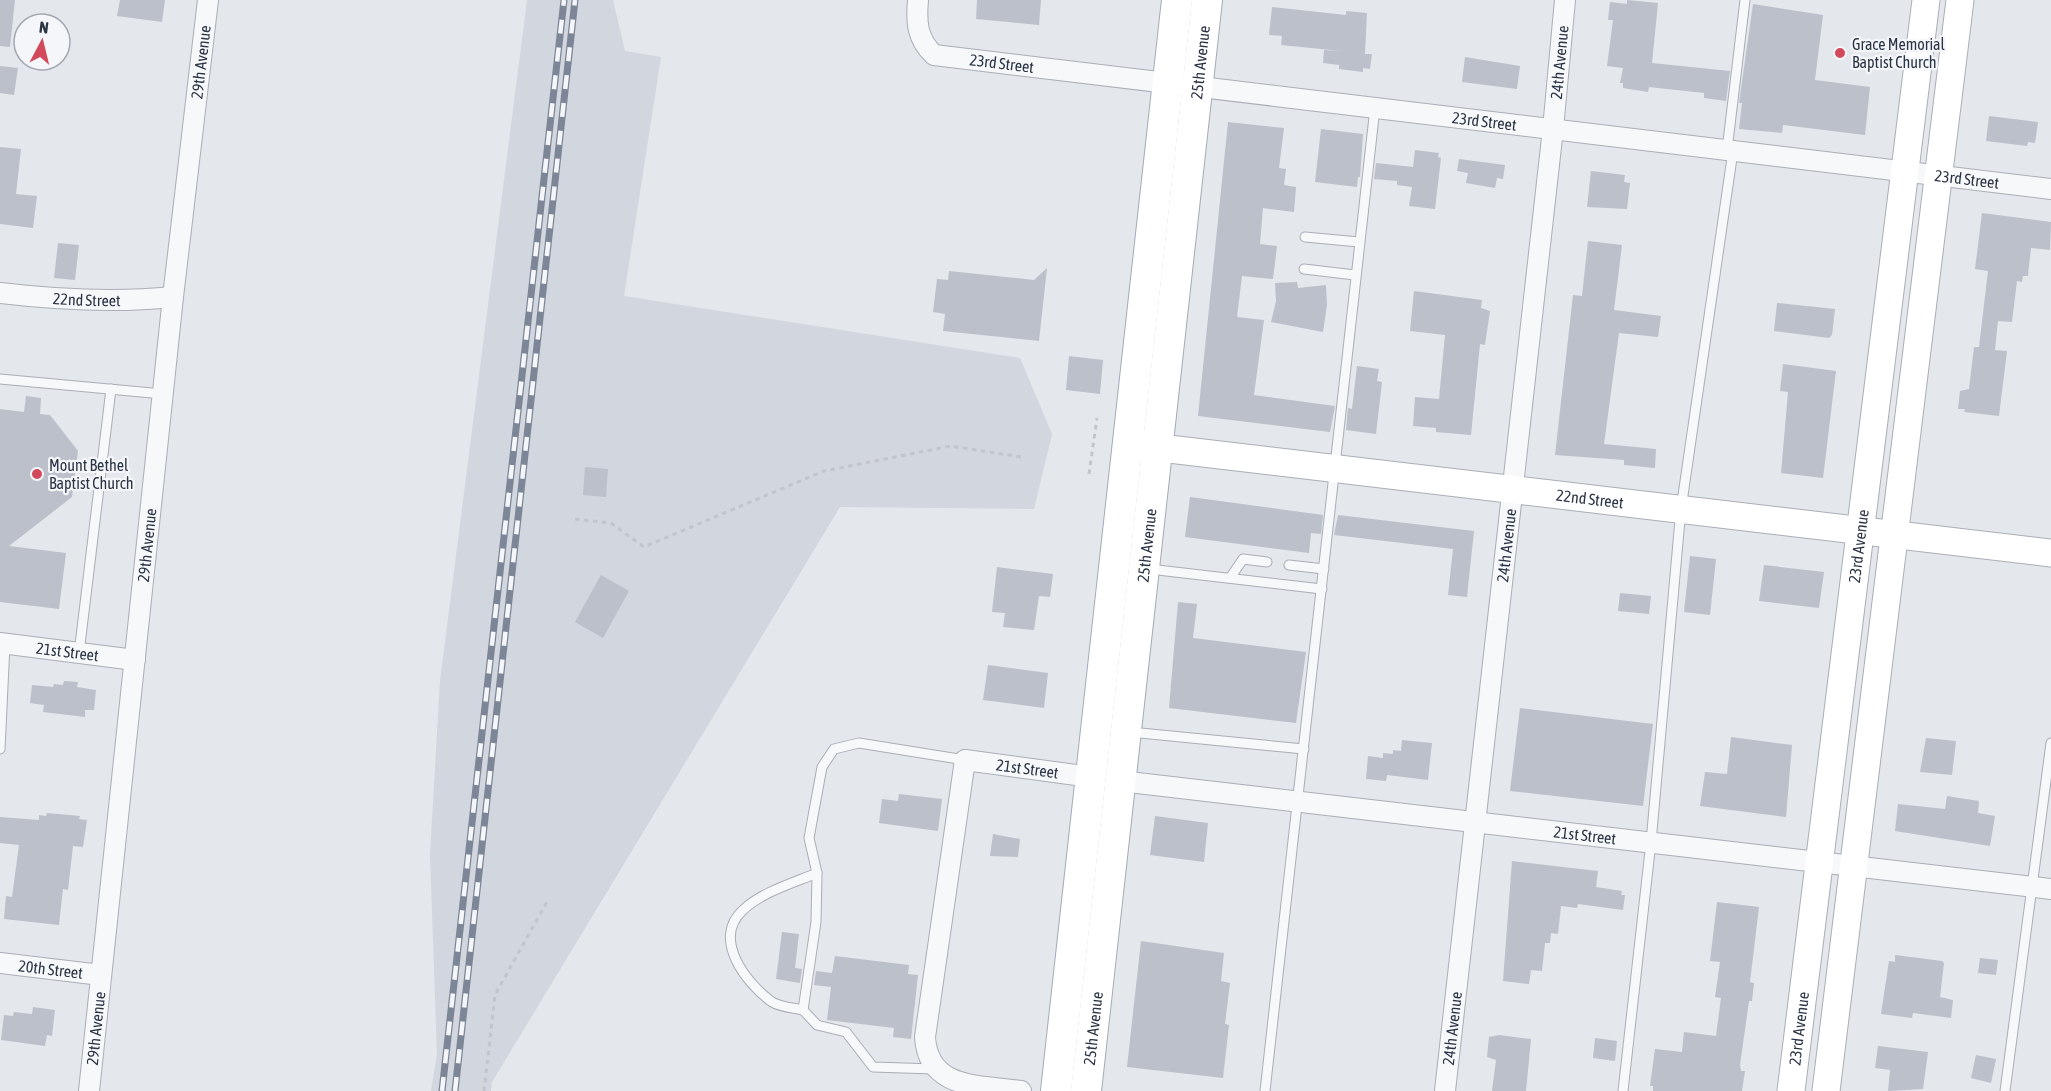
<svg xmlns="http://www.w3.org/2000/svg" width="2051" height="1091" font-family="'Asap Condensed',sans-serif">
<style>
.built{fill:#d2d6de}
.building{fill:#bbc0ca}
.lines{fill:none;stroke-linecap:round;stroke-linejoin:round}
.lane-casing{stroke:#a9aeb7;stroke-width:11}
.street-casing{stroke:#a9aeb7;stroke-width:22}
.secondary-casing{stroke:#a9aeb7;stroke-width:29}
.primary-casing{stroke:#a3abb8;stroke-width:32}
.path{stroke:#c2c5cb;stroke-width:3;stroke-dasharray:4.5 4.5;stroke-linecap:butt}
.lane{stroke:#f7f8fa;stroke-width:9}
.street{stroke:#f7f8fa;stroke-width:20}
.secondary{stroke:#fff;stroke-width:27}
.primary{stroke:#fff;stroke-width:30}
.rail-casing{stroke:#7d8696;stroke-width:7}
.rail{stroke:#f4f6f9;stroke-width:4.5;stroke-dasharray:14;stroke-linecap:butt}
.poi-dot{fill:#d1495b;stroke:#f4f6f9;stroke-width:2}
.labels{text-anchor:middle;stroke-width:4.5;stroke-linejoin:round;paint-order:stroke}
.poi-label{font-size:16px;fill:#2b3445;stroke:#f4f6f9;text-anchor:start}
.street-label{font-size:16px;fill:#2b3445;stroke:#f4f6f9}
</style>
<rect width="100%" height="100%" fill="#e4e7ec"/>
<!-- built -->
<polygon class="built" points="527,0 613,0 625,51 661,57 624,296 1020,358 1052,434 1034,509 840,507 492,1082 491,1091 431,1091 437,1054 430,855 440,681"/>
<!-- building -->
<g class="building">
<polygon points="0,0 15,0 10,47 0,46"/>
<polygon points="120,0 165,0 162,22 117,16"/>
<polygon points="977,0 1041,0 1039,25 976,19"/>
<polygon points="1627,0 1658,3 1652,63 1730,71 1726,101 1704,98 1704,93 1649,87 1648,92 1623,88 1623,83 1620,83 1623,68 1607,66 1613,20 1608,20 1610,2 1627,4"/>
<polygon points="1753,4 1823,15 1815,80 1870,87 1865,135 1783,125 1782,133 1739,129 1742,103 1739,103"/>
<polygon points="1272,7 1346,15 1346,11 1367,13 1365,54 1372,54 1370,69 1363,68 1363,72 1339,69 1339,65 1323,63 1324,50 1341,51 1281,45 1282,36 1269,35"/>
<polygon points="1465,57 1520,66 1517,89 1462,82"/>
<polygon points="0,66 18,68 14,95 0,93"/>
<polygon points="1989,116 2038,122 2035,143 2028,142 2027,146 1986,141"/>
<polygon points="1228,122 1284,128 1279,168 1286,169 1284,185 1296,187 1294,212 1263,208 1260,244 1277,246 1273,279 1242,276 1237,317 1264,320 1254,395 1335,406 1330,432 1198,416"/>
<polygon points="1321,129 1363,134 1360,177 1358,177 1357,187 1315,182"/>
<polygon points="0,147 21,149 16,194 37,196 33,228 0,224"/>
<polygon points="1415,150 1439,153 1438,157 1441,158 1435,209 1409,206 1412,187 1397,185 1397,181 1374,179 1376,163 1413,167"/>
<polygon points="1459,159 1505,165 1503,179 1497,178 1495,188 1466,183 1468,173 1457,171"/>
<polygon points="1591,171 1625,175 1624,182 1630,183 1627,209 1587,207"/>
<polygon points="1982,213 2051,222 2050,250 2031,248 2028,276 2023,276 2022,282 2017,281 2012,322 1998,321 1995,350 2007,351 1999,416 1964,412 1965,409 1958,409 1960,391 1969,389 1974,347 1979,347 1988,271 1975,269"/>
<polygon points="1588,241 1622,245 1614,310 1661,316 1658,337 1619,333 1604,444 1656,449 1655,468 1624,465 1624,460 1555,455 1573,295 1582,296"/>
<polygon points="58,243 79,245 75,280 54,278"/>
<polygon points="1047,268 1039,341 943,331 945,314 933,312 937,279 948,280 949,271 1034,280"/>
<polygon points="1297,282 1298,288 1326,285 1327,305 1323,332 1271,322 1276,301 1275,283"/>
<polygon points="1414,291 1482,300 1481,308 1490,311 1485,345 1480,344 1471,435 1436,432 1436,428 1413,426 1415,397 1439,399 1445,335 1410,331"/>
<polygon points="1777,303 1835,309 1832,335 1829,338 1774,331"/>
<polygon points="1069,356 1103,360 1100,394 1066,390"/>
<polygon points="1783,364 1836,371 1823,478 1781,473 1788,392 1780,391"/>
<polygon points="1357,366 1379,369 1377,381 1382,382 1376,434 1346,430 1348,408 1352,409"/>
<polygon points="26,396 41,398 40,414 50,415 78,451 72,497 9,546 66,553 59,609 0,602 0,409 24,412"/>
<polygon points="585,467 608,469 606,497 583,495"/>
<polygon points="1190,497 1323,515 1321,534 1311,533 1309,553 1185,537"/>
<polygon points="1338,515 1474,531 1467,597 1448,595 1453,549 1334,535"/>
<polygon points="1690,556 1716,559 1710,615 1684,612"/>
<polygon points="1764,565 1824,572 1819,608 1759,601"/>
<polygon points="997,567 1053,574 1050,597 1039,596 1034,630 1003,627 1005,613 992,612"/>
<polygon points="601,575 629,591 603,638 575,622"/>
<polygon points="1620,593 1651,596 1649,614 1618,611"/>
<polygon points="1178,602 1197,604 1193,638 1306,652 1296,723 1169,708"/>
<polygon points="988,665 1048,673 1044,708 983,700"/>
<polygon points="64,681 78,682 77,687 96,690 94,710 85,710 85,717 43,712 44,705 30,703 32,685 53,687 54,684 63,685"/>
<polygon points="1520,708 1653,724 1643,806 1510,791"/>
<polygon points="1731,737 1792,745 1786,817 1700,806 1705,772 1727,774"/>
<polygon points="1926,738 1956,741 1952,775 1920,772"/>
<polygon points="1402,740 1432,743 1428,780 1387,775 1386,781 1366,779 1368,756 1383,758 1383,753 1393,754 1393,750 1401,751"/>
<polygon points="899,794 942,799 938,831 879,823 882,799 898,801"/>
<polygon points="1947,796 1979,801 1978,813 1995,816 1990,846 1895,831 1898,804 1945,809"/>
<polygon points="47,813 80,816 79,819 87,820 83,847 73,846 68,890 63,889 59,925 4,919 6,896 12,897 19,845 0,843 0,817 39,820 39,815 46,816"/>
<polygon points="1155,816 1208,823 1204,862 1150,855"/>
<polygon points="993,834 1020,839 1018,857 990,856"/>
<polygon points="1512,861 1598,871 1596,887 1622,891 1621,895 1625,895 1623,910 1578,904 1577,908 1561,906 1558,934 1551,933 1550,943 1545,943 1542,971 1531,970 1529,984 1503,981"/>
<polygon points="1717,902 1759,907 1750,982 1754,983 1752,1001 1749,1001 1740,1065 1741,1071 1745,1071 1742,1091 1653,1091 1653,1086 1650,1086 1655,1049 1682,1052 1684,1032 1716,1036 1721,998 1715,997 1720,962 1710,961"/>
<polygon points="782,932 799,934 795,968 802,969 800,983 776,979"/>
<polygon points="1141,941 1224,953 1221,981 1230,983 1225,1024 1229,1025 1223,1078 1127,1067"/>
<polygon points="1895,955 1942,961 1944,963 1940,997 1953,1000 1951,1018 1913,1013 1912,1018 1881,1014 1889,961 1895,962"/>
<polygon points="835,956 909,965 908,974 918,975 911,1039 893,1037 894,1028 827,1020 831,987 814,985 816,971 832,973"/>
<polygon points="1980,958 1998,960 1996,975 1978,973"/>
<polygon points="33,1007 55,1010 52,1036 47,1035 45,1046 1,1040 4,1015 13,1016 14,1012 32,1014"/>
<polygon points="1499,1035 1531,1039 1526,1091 1492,1091 1496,1060 1487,1057 1489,1037"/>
<polygon points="1595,1038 1617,1041 1615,1061 1593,1058"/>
<polygon points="1878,1046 1928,1052 1923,1089 1888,1091 1890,1070 1875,1068"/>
<polygon points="1976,1055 1996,1059 1991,1083 1971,1078"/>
</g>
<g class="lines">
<defs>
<g id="lane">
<polyline points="1727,150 1745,0"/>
<polyline points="1305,237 1359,242"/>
<polyline points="1304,269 1355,275"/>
<polyline points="0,379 163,394"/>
<polyline points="1289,565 1324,569"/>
<polyline points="1149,569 1322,589"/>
<polyline points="1230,578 1243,559 1267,562"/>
<polyline points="79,653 111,389"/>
<polyline points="1130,732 1304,749"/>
<polyline points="0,749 5,644"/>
<path d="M803,1010C794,1008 780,1007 772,1002C747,984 711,939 743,910C762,892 793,883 817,873"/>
<polyline points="934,1069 873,1067 846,1032 817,1025 803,1010 816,922 817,873 809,838 822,767 834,749 859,743 965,760"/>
<polyline points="1265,1091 1375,108"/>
<polyline points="1623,1091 1651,842 1681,509 1733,151"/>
<polyline points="2005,1091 2051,743"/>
</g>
<g id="street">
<path id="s1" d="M918,0C916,22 917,39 934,55L2051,189"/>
<path id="s2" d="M0,293C59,300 115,303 173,297"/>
<path id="s3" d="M0,643L135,660"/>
<path id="s4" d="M1120,781L2051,889"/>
<path id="s5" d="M0,963L101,975"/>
<path id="s6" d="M89,1091L173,297L208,0"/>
<path id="s7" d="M1021,1091C980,1085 928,1090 925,1037L965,760L1091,777"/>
<path id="s8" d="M1445,1091L1553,129L1565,0"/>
</g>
<g id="secondary">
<path id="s9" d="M1135,445L2051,553"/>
<path id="s10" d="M1791,1091L1926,0"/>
<polyline points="1826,1091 1960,0"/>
</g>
<g id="primary">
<polyline points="1056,1091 1177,0"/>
<path id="s11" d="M1086,1091L1207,0"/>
</g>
</defs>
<!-- lane casing -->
<use href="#lane" class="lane-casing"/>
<!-- street casing -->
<use href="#street" class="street-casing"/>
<!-- secondary casing -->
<use href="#secondary" class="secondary-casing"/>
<!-- primary casing -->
<use href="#primary" class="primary-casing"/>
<!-- path -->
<g class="path">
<polyline points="1089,474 1097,418"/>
<polyline points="575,519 611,523 644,547 824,471 951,446 1021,457"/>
<polyline points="484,1091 495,995 548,900"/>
</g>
<!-- lane -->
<use href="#lane" class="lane"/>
<!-- street -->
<use href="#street" class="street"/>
<!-- secondary -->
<use href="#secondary" class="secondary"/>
<!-- primary -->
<use href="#primary" class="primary"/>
<defs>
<g id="rail">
<polyline points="442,1091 564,0"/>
<polyline points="455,1091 575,0"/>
</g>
</defs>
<!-- rail casing -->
<use href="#rail" class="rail-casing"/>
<!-- rail -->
<use href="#rail" class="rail"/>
</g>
<!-- markers -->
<g class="poi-dot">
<circle cx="1840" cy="53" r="6"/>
<circle cx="37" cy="474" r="6"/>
</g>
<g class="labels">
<!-- poi labels -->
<g class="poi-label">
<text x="1852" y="50">Grace Memorial<tspan x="1852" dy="18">Baptist Church</tspan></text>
<text x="49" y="471">Mount Bethel<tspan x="49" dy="18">Baptist Church</tspan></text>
</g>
<!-- street labels -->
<g class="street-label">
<text dy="6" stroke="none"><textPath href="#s6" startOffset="1035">29th Avenue</textPath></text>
<text dy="6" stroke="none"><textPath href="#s11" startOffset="1035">25th Avenue</textPath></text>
<text dy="6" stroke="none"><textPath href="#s8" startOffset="1035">24th Avenue</textPath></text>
<text dy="6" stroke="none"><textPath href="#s1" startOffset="128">23rd Street</textPath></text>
<text dy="6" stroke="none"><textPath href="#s1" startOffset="614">23rd Street</textPath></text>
<text dy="6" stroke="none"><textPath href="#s1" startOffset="1100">23rd Street</textPath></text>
<text dy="6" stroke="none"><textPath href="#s2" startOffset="87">22nd Street</textPath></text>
<text dy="6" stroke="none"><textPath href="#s9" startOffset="458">22nd Street</textPath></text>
<text dy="6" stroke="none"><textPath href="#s6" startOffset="549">29th Avenue</textPath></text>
<text dy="6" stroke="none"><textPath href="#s11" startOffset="549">25th Avenue</textPath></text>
<text dy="6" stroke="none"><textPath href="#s8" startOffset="549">24th Avenue</textPath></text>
<text dy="6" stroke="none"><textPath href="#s10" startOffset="549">23rd Avenue</textPath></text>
<text dy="6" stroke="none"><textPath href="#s3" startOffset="68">21st Street</textPath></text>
<text dy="6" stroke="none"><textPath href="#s7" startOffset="466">21st Street</textPath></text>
<text dy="6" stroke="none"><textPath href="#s4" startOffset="468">21st Street</textPath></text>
<text dy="6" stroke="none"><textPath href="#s5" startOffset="51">20th Street</textPath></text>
<text dy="6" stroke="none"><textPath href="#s10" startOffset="63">23rd Avenue</textPath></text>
<text dy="6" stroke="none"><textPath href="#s6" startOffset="63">29th Avenue</textPath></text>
<text dy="6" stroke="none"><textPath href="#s11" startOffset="63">25th Avenue</textPath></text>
<text dy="6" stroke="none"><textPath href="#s8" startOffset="63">24th Avenue</textPath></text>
</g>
</g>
<!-- north arrow -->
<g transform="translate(42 42) rotate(7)"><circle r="28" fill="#f4f6f9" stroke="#a4a8b1" stroke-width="1.5"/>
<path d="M0-4.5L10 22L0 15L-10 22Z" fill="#d1495b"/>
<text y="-9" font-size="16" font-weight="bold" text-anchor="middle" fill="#2b3445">N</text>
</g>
</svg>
